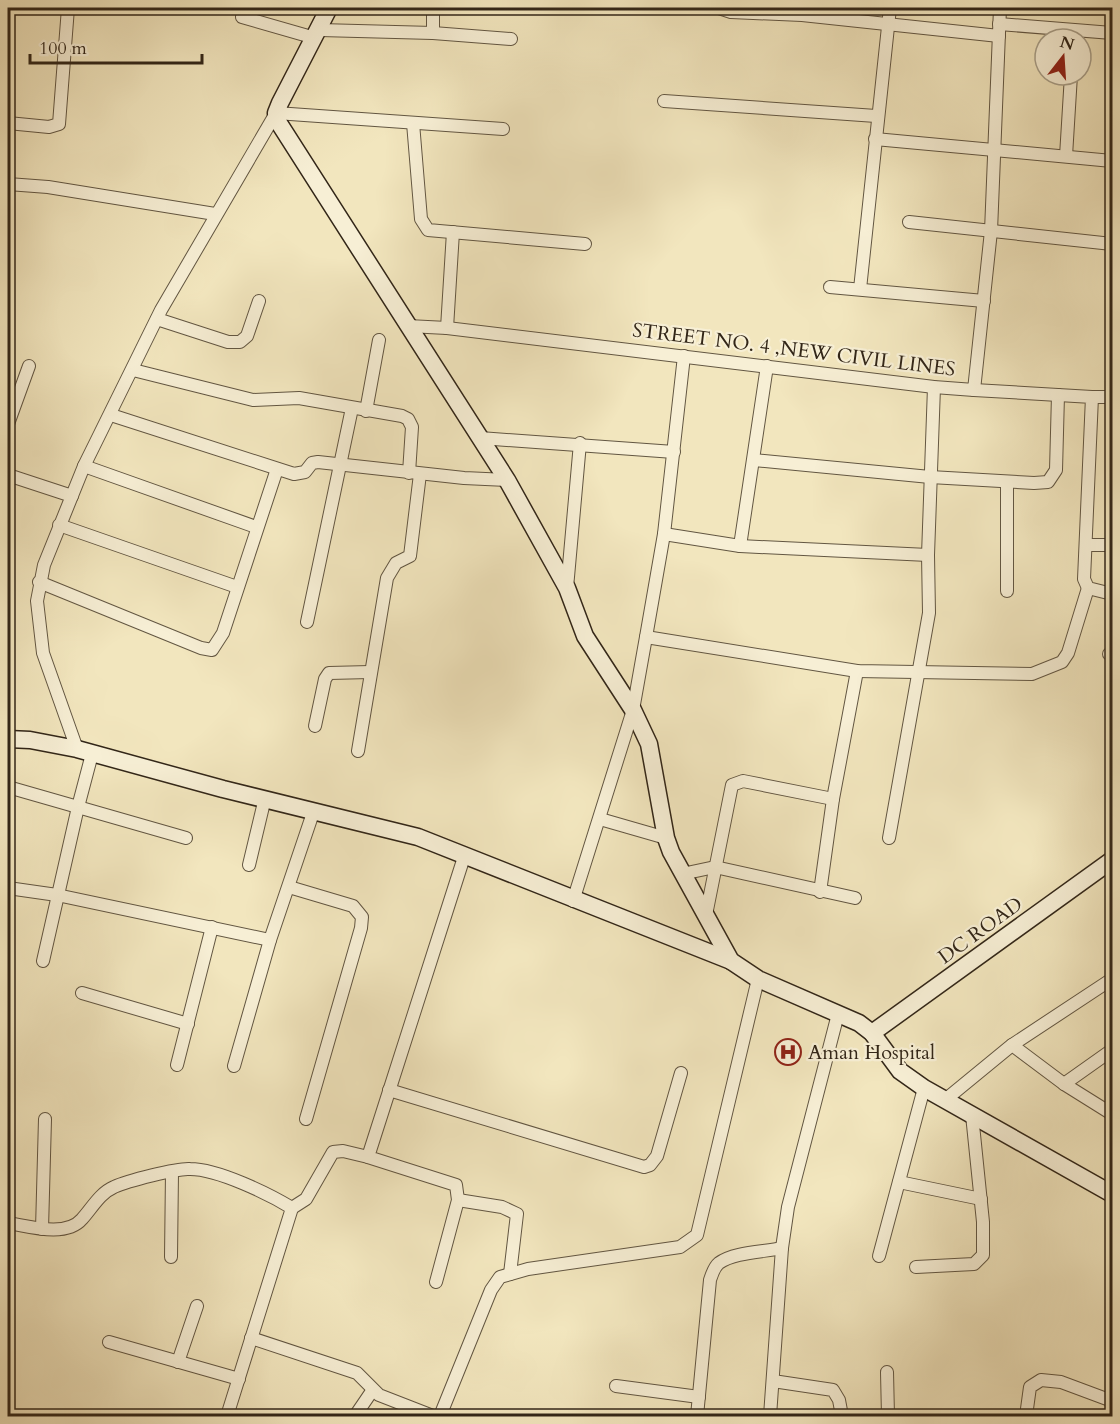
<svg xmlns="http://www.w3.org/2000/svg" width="1120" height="1424" font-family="Cardo,serif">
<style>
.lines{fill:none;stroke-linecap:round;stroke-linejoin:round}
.street-casing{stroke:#625642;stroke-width:14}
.secondary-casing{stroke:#322618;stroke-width:19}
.street{stroke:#f7efd5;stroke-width:12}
.secondary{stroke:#f7efd5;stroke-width:16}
.labels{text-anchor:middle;stroke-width:4.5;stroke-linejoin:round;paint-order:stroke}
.street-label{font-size:20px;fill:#322618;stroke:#f7efd5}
.poi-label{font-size:20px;fill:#322618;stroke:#f7efd5;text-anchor:start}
</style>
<rect width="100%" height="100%" fill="#f2e6be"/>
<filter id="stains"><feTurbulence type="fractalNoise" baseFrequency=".00333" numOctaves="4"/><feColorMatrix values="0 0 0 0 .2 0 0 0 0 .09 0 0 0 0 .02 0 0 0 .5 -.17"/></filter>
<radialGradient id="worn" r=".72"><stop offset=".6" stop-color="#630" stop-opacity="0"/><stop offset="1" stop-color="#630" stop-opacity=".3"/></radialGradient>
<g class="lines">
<defs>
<g id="street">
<polyline points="433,8 433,33"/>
<polyline points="719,8 731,12 802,15 999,36"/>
<polyline points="242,17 315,38"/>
<polyline points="999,24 1112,33"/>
<polyline points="320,30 433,33 511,39"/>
<polyline points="664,101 876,116"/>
<polyline points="8,123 49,127 59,124 68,8"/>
<polyline points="413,123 421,219 428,230 585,244"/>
<polyline points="875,139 1112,161"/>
<polyline points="1066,156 1071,75"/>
<polyline points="8,184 48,187 215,214"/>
<polyline points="909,222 1112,244"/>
<polyline points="830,287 984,301"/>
<polyline points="860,289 890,8"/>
<polyline points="157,319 228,342 240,342 247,336 259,301"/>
<polyline points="408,326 447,328 934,387 974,390 991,231 1000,8"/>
<polyline points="447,328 453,232"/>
<polyline points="684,356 664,534 646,637 857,671 1032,674 1062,662 1068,653 1088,588"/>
<polyline points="133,370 253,400 299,398 402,416 408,419 412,427 409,473"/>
<polyline points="974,390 1092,397 1084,579 1088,588 1112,594"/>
<polyline points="1092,397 1112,397"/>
<polyline points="366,411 379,340"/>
<polyline points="111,415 294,474 305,472 312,463 318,462 464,478 507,480"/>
<polyline points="8,424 29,366"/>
<polyline points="480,438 674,452"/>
<polyline points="754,460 930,477 1034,483 1048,482 1056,470 1058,395"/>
<polyline points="84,466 256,527"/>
<polyline points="8,475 72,496"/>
<polyline points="59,525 237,587"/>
<polyline points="664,534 740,546 928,555"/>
<polyline points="1086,545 1112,545"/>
<polyline points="740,546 767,366"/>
<polyline points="39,582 201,648 212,650 223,633 277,469"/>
<polyline points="567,588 580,443"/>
<polyline points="1007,591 1007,482"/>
<polyline points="307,622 352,408"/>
<polyline points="1109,654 1112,654"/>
<polyline points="315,726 325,679 329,673 370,672"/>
<polyline points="77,749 43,653 37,601 44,565 84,466 161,310 276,113 503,129"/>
<polyline points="358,751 387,578 396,563 410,556 420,474"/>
<polyline points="8,787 186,838"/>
<polyline points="600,819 666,838"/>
<polyline points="889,838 929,613 928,555 934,387"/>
<polyline points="249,865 265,798"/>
<polyline points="682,874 715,867 855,898"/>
<polyline points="289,887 353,906 362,917 361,928 306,1119"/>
<polyline points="8,888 57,895 270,940"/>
<polyline points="820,892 833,799 857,671"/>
<polyline points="573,901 633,710 646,637"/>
<polyline points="706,915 732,785 743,781 833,799"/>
<polyline points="43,961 78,807 92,754"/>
<polyline points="82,993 188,1024"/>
<polyline points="1012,1045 1112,979"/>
<polyline points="177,1065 212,927"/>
<polyline points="234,1066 270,940 314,810"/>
<polyline points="1064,1084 1112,1050"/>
<polyline points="389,1090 644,1167 650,1165 657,1156 681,1073"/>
<polyline points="945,1100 1012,1045 1064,1084 1112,1114"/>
<polyline points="899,1182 981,1199"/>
<polyline points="458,1200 502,1207 517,1214 510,1274"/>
<polyline points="292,1208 306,1199 333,1152 343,1151 368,1157"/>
<path d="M8,1223C28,1226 66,1238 82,1219C92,1208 100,1193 114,1187C127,1181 177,1168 190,1169C218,1169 269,1194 292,1208L227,1416"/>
<polyline points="42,1229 45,1119"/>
<polyline points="879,1256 924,1088"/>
<polyline points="171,1257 172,1172"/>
<polyline points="916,1267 974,1264 983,1255 983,1222 972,1115"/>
<polyline points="436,1282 458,1200 456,1185 368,1157 464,857"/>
<polyline points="251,1338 357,1373 379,1395 433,1416"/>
<polyline points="109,1342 239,1379"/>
<polyline points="178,1362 197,1306"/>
<polyline points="887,1372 888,1416"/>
<polyline points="773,1381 833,1390 839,1400 842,1416"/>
<polyline points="616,1386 699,1397"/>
<polyline points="355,1416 372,1391"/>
<polyline points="440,1416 491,1290 500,1277 528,1269 680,1247 697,1235 758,979"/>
<path d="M697,1416L710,1280C712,1274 714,1267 719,1263C734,1252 764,1252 782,1248"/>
<polyline points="770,1416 782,1248 788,1207 838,1014"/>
<polyline points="1026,1416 1030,1387 1041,1380 1061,1382 1112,1401"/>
</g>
<g id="secondary">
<polyline points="329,8 280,103 276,113 277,120 507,480 567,588 585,636 633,710 649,744 666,838 671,852 731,961 758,979 859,1023 872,1033 900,1071 924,1088 1112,1194"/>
<polyline points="8,739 30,740 77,749 223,789 418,837 731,961"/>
<polyline points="872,1033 1112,860"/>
</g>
</defs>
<!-- street casing -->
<use href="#street" class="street-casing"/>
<!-- secondary casing -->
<use href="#secondary" class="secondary-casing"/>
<!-- street -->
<use href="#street" class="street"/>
<!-- secondary -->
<use href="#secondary" class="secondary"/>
</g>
<!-- icons -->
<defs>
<symbol id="hospital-ring" viewBox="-11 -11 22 22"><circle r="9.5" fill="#f7efd5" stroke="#8f2418" stroke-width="1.5"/><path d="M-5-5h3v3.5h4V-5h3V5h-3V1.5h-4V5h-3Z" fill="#8f2418"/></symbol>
</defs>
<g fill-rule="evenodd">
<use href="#hospital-ring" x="773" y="1037" width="30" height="30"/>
</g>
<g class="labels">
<!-- street labels -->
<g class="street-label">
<text transform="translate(794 349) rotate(7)" y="7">STREET NO. 4 ,NEW CIVIL LINES</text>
<text transform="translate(980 930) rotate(-36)" y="7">DC ROAD</text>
</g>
<!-- poi labels -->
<g class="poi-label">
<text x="808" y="1059">Aman Hospital</text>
</g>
</g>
<!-- margin -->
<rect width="1120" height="1424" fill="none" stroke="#f2e6be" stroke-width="30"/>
<rect x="9" y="9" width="1102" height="1406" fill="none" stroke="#322618" stroke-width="3"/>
<rect x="15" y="15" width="1090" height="1394" fill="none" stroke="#322618" stroke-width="1.5"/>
<!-- north arrow -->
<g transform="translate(1063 57) rotate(17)"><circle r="28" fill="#f7efd5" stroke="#a89f89" stroke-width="1.5"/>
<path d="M0-4.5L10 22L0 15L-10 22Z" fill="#8f2418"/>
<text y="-9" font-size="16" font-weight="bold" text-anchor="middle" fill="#322618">N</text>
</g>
<!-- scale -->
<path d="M30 54v9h172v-9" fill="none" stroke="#322618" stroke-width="3"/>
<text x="39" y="54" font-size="18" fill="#322618" stroke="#f7efd5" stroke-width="4.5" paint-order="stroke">100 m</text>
<rect width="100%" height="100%" filter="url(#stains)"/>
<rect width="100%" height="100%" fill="url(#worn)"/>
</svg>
